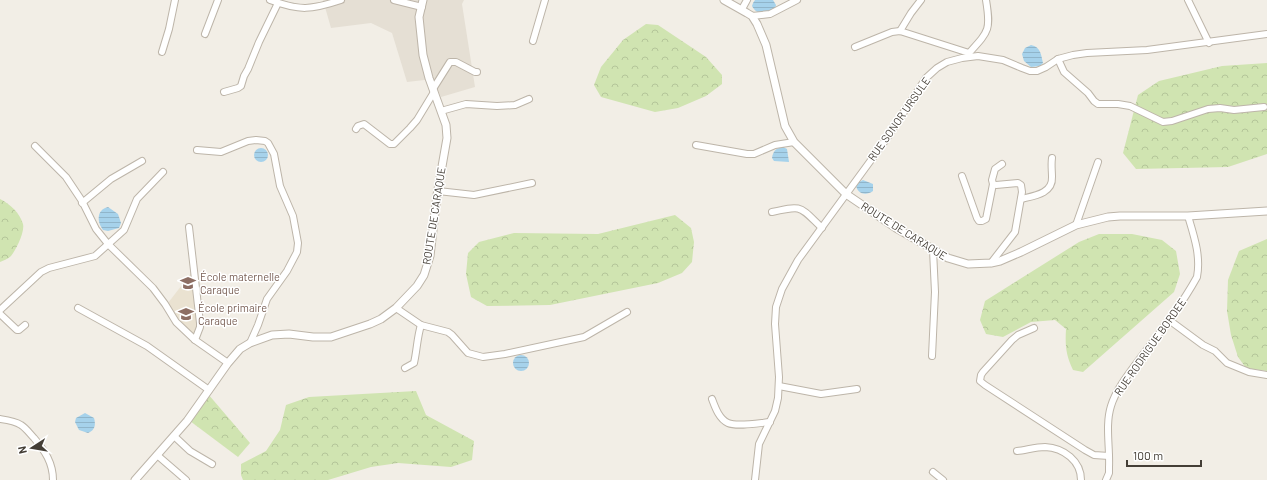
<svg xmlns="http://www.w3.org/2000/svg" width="1267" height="480" font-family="Barlow,sans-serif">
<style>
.residential{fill:#e5dfd4}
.education{fill:#eae2d1}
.forest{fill:url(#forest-crowns)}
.water{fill:url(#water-rules)}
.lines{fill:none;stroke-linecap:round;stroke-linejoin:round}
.minor-casing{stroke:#bdb5a9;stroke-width:8}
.tertiary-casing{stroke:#bdb5a9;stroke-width:9}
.minor{stroke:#fff;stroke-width:6}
.tertiary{stroke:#fff;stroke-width:7}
.labels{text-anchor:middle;stroke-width:3;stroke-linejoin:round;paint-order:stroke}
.street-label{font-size:11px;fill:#443e36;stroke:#fff}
.education-label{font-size:11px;fill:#785e54;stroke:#fff;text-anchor:start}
</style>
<defs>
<pattern id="forest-crowns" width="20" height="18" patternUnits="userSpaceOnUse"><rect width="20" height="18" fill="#d0e4b1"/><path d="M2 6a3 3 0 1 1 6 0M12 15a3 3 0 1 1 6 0" fill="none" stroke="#b4c599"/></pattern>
<pattern id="water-rules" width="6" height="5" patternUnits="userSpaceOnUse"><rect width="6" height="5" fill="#a6d2eb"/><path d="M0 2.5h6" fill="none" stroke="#90b5ca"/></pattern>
</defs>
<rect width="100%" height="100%" fill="#f2eee6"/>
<!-- residential -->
<polygon class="residential" points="323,0 464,0 462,4 475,87 441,97 433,79 407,82 392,33 371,23 331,28"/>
<!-- education -->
<polygon class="education" points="192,272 198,329 194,336 182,326 168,303"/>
<!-- forest -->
<g class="forest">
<polygon points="646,24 658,25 706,57 722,75 722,84 706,96 678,108 655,112 601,97 594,85 601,67 623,40"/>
<polygon points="1267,63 1267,154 1228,167 1136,169 1123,153 1138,95 1159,81 1222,66"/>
<path d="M0,199C10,204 20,213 23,224C25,232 16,250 11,256C8,259 4,260 0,262Z"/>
<polygon points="675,215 691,228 694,242 692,262 682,273 658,283 550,305 487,306 471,297 466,274 468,253 479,242 514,233 598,234"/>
<path d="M1099,234H1132L1162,240L1176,251L1180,274L1174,292L1083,372L1073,370C1066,355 1065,346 1066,329L1055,320L1031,322L1003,337L986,334L980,320L985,301L1079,242Z"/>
<polygon points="1267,239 1267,371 1246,368 1238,357 1231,335 1227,311 1228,280 1239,251"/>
<polygon points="416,391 426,415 474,441 472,460 451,467 398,463 371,467 328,480 243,480 241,475 241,464 266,451 280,430 286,405 309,397"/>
<polygon points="208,394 250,443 238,457 190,421"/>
</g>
<!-- water -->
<g class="water">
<path d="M755,0H773L776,5L775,9C767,14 757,16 752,6L753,3Z"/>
<path d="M1031,45C1041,47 1041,55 1043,63L1040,66L1031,67L1024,61L1022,54L1025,48Z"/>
<path d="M783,147L787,149L789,162L774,161L772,158C773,151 776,148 783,147Z"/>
<circle cx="261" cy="155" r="7"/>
<path d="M863,180L873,184V191C866,196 857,194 856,185L859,182Z"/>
<path d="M108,207L118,214L121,223L119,228L108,231L103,230C97,222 96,210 108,207Z"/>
<circle cx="521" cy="363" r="8"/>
<path d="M85,413L94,418C96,425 95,430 88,433L79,430L75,422L76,418Z"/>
</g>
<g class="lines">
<defs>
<g id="minor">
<path d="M270,0C300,11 311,10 341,0"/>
<polyline points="394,0 422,7"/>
<polyline points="1188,0 1209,43"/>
<polyline points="742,9 747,0"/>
<polyline points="752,16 770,14 797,0"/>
<polyline points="900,31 911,13 921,0"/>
<polyline points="205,34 218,0"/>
<polyline points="533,41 545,0"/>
<polyline points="855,47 892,32 900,31 969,53"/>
<polyline points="162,52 169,29 175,0"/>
<path d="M969,53C989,31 991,30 986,0"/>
<polyline points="1058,59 1064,72 1088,93 1094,101 1098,104 1118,104 1130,106 1163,122 1172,121 1208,109 1220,108 1234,110 1264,107"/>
<polyline points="433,89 450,62 456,62 475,72 477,72"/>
<polyline points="224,92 238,88 241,86 244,76 248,69 259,42 278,3"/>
<polyline points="441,111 466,104 497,106 515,105 529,99"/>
<polyline points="356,129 358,126 364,124 390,144 394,144 410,128 417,120 434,92"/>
<polyline points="696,145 747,154 754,154 775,145 794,142"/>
<polyline points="35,146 66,177 82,201 96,229 108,244 153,288 165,304 176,322 195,340 228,363"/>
<polyline points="197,150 221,152 248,141 256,140 265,141 268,143 274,154 280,186 293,216 298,243 297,252 287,271 267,299 258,325 250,343"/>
<polyline points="962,176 977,218 979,221 982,221 986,219 993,184"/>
<polyline points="438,191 474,195 532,183"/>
<path d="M1021,199C1033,196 1053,194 1052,177C1052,171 1051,165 1052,158"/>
<polyline points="82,203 111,179 142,161"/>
<path d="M772,212C803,205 799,206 822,228"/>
<polyline points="1076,225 1098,162"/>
<polyline points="189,227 200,323 200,327 195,340"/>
<polyline points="991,263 1015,232 1022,192 1021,185 1018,183 996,185 993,184 992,180 995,169 1002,164"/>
<polyline points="78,308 147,346 209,390"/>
<polyline points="396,308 421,325"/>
<polyline points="0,310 41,272 49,268 95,256 124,230 137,199 163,172"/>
<polyline points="0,314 17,330 19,330 25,325"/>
<polyline points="1169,320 1203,345 1215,351 1227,363 1249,372 1267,375"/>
<polyline points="1034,328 1018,335 1012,340 983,372 981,375 980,381 985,385 1085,450 1094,455 1109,456"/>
<polyline points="932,356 935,292 933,250"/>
<path d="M405,368L414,363C417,350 417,338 421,325L448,332L452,335L468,353L483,357L505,354L584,337L627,312"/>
<polyline points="779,386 821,394 857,389"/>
<path d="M712,399C715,407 719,419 728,423C737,427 759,423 770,422"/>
<path d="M0,419C7,420 15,421 21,425C26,428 30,434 34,438C45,451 53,463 53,480"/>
<polyline points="174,436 190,451 212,464"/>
<path d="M1017,451C1026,450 1036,447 1045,447C1064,448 1081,461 1081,480"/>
<polyline points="157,455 186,480"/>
<polyline points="933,472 943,480"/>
<polyline points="755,480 759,444 775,411 778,398 779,377 775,324 776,307 782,289 798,260 885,141 926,78 937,68 947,62 962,58 978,56 1003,60 1022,68 1030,71 1037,71 1046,67 1058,59 1073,55 1087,53 1147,50 1267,34"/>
<path d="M1106,480L1109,473V467C1110,447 1105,425 1111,406C1116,389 1130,372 1141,357C1161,331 1181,306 1197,277C1201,256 1194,236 1188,216"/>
</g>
<g id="tertiary">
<polyline points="724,0 747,13 752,16 757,24 766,45 785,126 794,142 846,194 896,228 948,258 968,264 991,263 1000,261 1021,252 1076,225 1108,217 1120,216 1188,216 1267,211"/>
<polyline points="135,480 187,421 228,363 240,349 250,343 272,335 289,334 313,337 331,337 370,324 381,319 396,308 417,286 424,275 430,256 437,195 447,138 446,125 429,78 423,55 419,17 423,0"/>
</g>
</defs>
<!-- minor casing -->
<use href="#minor" class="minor-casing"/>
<!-- tertiary casing -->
<use href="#tertiary" class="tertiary-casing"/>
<!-- minor -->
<use href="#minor" class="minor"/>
<!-- tertiary -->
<use href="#tertiary" class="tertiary"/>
</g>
<!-- icons -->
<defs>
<symbol id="school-bare" viewBox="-9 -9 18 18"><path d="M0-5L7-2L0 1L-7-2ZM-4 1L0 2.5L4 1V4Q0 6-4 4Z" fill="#8d6e63" stroke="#fff" stroke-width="2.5" paint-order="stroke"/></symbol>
</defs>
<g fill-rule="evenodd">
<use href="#school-bare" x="177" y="272" width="22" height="22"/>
<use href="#school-bare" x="175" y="303" width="22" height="22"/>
</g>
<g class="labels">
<!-- street labels -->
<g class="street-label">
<text transform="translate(899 119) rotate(-55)" y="4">RUE SONOR URSULE</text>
<text transform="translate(434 216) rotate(-81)" y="4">ROUTE DE CARAQUE</text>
<text transform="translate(904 231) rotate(32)" y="4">ROUTE DE CARAQUE</text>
<text transform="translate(1150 347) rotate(-55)" y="4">RUE RODRIGUE BORDEE</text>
</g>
<!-- education labels -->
<g class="education-label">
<text x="200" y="281">École maternelle<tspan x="200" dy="13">Caraque</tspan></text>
<text x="198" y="312">École primaire<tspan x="198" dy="13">Caraque</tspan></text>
</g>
</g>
<!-- north arrow -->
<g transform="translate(32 448) rotate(258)" stroke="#ffffff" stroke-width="3" paint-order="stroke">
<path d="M0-3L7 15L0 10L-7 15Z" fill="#443e36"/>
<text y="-6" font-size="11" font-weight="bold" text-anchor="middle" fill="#443e36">N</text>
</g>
<!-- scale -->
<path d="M1127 460v6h74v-6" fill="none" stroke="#443e36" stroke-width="2"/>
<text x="1133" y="460" font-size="12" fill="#443e36" stroke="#ffffff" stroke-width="3" paint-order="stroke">100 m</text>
</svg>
